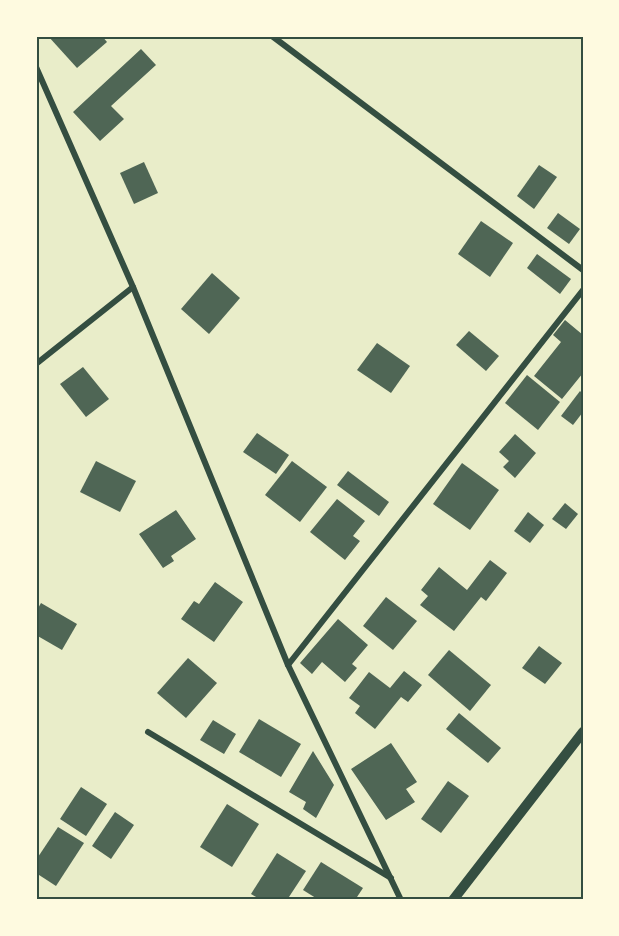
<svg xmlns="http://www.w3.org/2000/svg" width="619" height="936" font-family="'Open Sans',sans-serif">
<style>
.building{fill:#4f6655}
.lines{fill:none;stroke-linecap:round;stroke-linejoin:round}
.minor{stroke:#344e41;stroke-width:6}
.tertiary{stroke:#344e41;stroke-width:10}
.neatline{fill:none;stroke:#344e41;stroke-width:2}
</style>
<rect width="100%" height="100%" fill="#e9edc9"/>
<!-- building -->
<g class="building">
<polygon points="48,36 102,36 107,42 77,68"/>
<polygon points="141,49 156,65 111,106 124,119 100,141 73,112"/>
<polygon points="144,162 158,193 134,204 120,173"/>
<polygon points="539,165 557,177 534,209 517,196"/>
<polygon points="558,213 580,229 569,244 547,228"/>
<polygon points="481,221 513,243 490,277 458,254"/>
<polygon points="537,254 571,279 560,294 527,268"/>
<polygon points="212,273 240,298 209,334 181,309"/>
<polygon points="565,320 583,335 583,373 562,399 534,376 561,342 553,335"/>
<polygon points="469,331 499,356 486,371 456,345"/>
<polygon points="377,343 410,366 391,393 357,370"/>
<polygon points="83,367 109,399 86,417 60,384"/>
<polygon points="527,375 560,402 538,430 505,403"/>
<polygon points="580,391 583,394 583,412 573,425 561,416"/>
<polygon points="257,433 289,455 276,474 243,452"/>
<polygon points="515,434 536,453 515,478 503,467 509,461 499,452"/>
<polygon points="96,461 136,481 120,512 80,492"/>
<polygon points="292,461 327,487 300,522 265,495"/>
<polygon points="462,463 499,490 470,530 433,504"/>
<polygon points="348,471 389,502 379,516 337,485"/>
<polygon points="337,499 365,521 353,536 360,541 345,560 310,532"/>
<polygon points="565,503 578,514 566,529 552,519"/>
<polygon points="176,510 196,539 171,556 174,561 163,568 139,534"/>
<polygon points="528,512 544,525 530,543 514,531"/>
<polygon points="490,560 507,573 486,601 481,597 454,631 420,605 428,596 421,590 439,567 467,590"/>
<polygon points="215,582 243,602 214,642 181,619 194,601 199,604"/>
<polygon points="386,597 417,621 393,650 363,626"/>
<polygon points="41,603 77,624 62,650 36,635 36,612"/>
<polygon points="338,619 368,645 352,664 357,668 345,682 322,662 312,674 300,663"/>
<polygon points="539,646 562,663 545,684 522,668"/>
<polygon points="449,650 491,685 470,711 428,675"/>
<polygon points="188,658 217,683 186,718 157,693"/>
<polygon points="404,671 422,685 408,702 401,697 375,729 355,713 360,706 349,698 369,672 390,688"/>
<polygon points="459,713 501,748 488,763 446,729"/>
<polygon points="259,719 301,744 281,777 239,752"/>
<polygon points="213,720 236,734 224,754 200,740"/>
<polygon points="391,743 417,782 406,789 415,802 386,820 351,769"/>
<polygon points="313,751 334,785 316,818 303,809 306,802 289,792"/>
<polygon points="448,781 469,796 441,833 421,819"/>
<polygon points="81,787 107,804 86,836 60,819"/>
<polygon points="227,804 259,824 232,867 200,847"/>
<polygon points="115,812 134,825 111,859 92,846"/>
<polygon points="58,827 84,843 56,886 36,873 36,860"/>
<polygon points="277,853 306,871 287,900 261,900 251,894"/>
<polygon points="321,862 363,888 355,900 319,900 303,890"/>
</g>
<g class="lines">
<!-- minor -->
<g class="minor">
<polyline points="272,36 583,270"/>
<polyline points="36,67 133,287 288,665 401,900"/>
<polyline points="36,364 133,287"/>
<polyline points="288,665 583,290"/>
<polyline points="148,732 391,878"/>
</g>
<!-- tertiary -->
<polyline class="tertiary" points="453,900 583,732"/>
</g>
<!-- border -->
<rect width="619" height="936" fill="none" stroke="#fefae0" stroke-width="75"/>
<rect x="38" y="38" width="544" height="860" class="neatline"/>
</svg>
